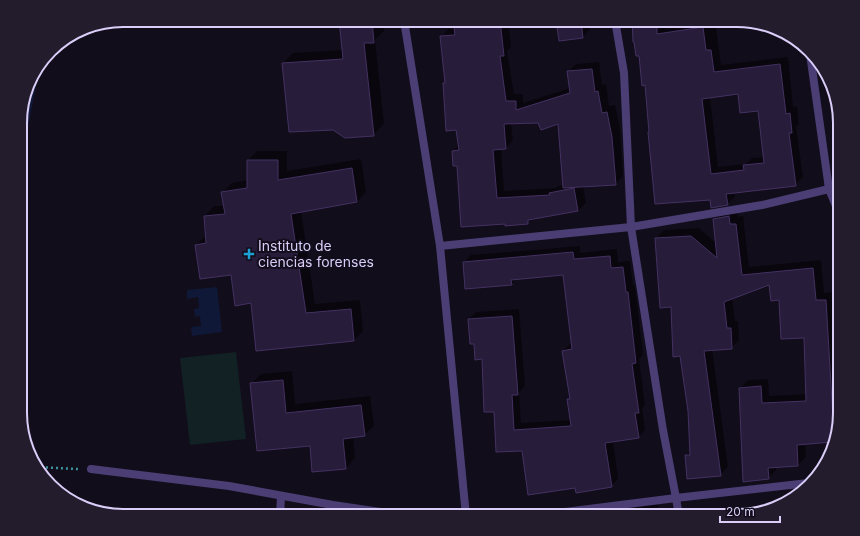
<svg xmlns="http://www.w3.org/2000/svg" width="860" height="536" font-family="Inter,sans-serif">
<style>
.green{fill:#112124}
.water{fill:#101837}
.shadow{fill:#0007;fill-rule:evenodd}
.building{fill:#271c39;stroke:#443162;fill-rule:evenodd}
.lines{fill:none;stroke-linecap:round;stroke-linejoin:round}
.path{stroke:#3c929e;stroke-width:2.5;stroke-dasharray:2 3;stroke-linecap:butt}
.minor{stroke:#4a3e74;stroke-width:8}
.tertiary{stroke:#4a3e74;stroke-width:8}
.poi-dot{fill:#1da1d5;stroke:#120d1b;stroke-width:1.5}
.labels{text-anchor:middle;stroke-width:4;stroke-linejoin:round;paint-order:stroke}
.poi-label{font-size:14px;fill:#dacef8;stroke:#120d1b;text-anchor:start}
.rim{fill:none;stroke:#dacef8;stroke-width:2}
</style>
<rect width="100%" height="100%" fill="#120d1b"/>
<!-- green -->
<polygon class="green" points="236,352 246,439 190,445 180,358"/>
<!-- water -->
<g class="water">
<path d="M40,66L21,163C21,128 17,95 40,66Z"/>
<polygon points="217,287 222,332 192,336 191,327 201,326 200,316 195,317 194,309 199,308 198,297 187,299 187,290"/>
</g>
<!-- shadow -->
<g class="shadow">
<polygon points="340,20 383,20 384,31 375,40 384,124 373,135 283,63 293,53 343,50"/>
<path d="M452,20H508L511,47L507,51L514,94H523V103L570,88L568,72L576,64L599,62L602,85L606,84L609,106L615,105L620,128L623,176L616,184L583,186L586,203L578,211L532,219L527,223L506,224L453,152L459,145L457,129L444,83L446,82L441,37L448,29H453ZM539,122L559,123L563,185L558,186L556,188L504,191L501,148H506L513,140L511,123Z"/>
<polygon points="557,20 589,20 590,29 583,37"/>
<path d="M633,20H664L665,27L715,20L721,65L788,57L793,107L797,106L799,124L796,127L803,177L795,185L734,192L735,197L727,204L711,199L650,132L646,84ZM739,93L759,109L764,157L752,158L746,164L718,167L710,97Z"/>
<polygon points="257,151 287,151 287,171 361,159 366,192 357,202 301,211 315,304 360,300 363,331 354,340 257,350 252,302 231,274 196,245 207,235 205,216 214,206 225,206 223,192 232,183 248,180 248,160"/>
<polygon points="737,209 738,217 743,216 749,267 821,260 824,293 833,292 840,393 840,419 833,441 805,443 806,457 798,465 776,467 776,470 768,478 740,388 748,380 768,379 769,396 807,394 805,337 770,284 732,298 735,321 738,321 739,340 731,348 712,349 728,467 720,475 686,455 691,451 689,411 681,355 672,305 661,306 656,238 664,230 699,228 716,243 714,219 722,211"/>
<polygon points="580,246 580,253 617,249 618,262 630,261 633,285 635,285 643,355 639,359 645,405 642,408 645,430 638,437 613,441 618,479 611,486 576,487 523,450 495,411 483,358 475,343 469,319 476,312 519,309 525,386 519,393 521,423 571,420 568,400 570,397 563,351 570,344 572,344 564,274 517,278 512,284 464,262 471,255"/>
<polygon points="292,371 295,404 370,396 374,426 364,435 353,437 355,458 346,468 311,445 251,384 261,374"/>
<polygon points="658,505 659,516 613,516 620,508"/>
<polygon points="143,512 152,516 140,516"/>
</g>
<!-- building -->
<g class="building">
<polygon points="339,20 372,20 374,43 364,43 374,136 345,138 333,130 289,132 282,63 343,59"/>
<polygon points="453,20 500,20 504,56 500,56 506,101 516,101 516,110 570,93 567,71 592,69 595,92 598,91 602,113 607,112 612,137 616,185 563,188 558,124 541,130 538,123 504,124 506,149 493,150 497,198 550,195 549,193 574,188 578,211 528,220 528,224 505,226 505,224 461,227 457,166 453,166 452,151 459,150 456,130 446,131 443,83 445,83 440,36 455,35"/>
<polygon points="556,20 581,20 583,38 559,41"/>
<path d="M632,20H657V34L703,27L706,50H711L714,72L780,64L786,114L790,113L792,133H789L796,186L726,194L728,205L711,208L710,200L655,204L648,132H649L645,85L642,86L639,56H636L634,42H633ZM738,94L740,113L758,111L764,163L743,165L744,170L711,174L702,99Z"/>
<polygon points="247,160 278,160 278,180 352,168 357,202 291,214 306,313 351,309 354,341 256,351 251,303 235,306 231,275 200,279 195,245 206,243 204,216 225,214 221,192 247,188"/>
<polygon points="729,216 730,224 736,224 742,275 813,268 816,300 826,300 833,419 840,418 840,419 832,442 797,445 798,466 768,468 769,479 743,482 739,388 761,386 762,403 806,401 804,338 781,339 779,300 771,301 769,285 724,302 727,328 731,328 732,349 704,351 721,476 687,479 685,455 690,455 688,411 680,356 673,357 671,307 660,308 655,238 691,236 717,258 713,219"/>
<polygon points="573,252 574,259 610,256 611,268 623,267 626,292 628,292 636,363 632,364 639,413 635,413 639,438 605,443 612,487 576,493 575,488 528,495 522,451 496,452 494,412 484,412 482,359 475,360 474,344 470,344 468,319 512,316 518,395 512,395 514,430 571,426 567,399 570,399 562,351 572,349 563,275 511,280 512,285 465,289 463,262"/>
<polygon points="283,380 286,413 361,405 365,436 343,439 346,469 312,472 310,446 257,451 250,383"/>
</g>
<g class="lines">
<!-- path -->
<polyline class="path" points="36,467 78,469"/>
<!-- minor -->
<g class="minor">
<polyline points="404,20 440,246 466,516"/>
<polyline points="615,20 624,73 631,227 663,430 676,498 808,483"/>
<polyline points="810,54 829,189 836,206 840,237"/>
<polyline points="440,246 631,227 762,205 829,189 840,188"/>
<polyline points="280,516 281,496"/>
</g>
<!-- tertiary -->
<g class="tertiary">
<polyline points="91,469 229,486 333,505 408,516"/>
<polyline points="533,516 676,498 679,516"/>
</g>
</g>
<!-- markers -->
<path class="poi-dot" d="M247 248h4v4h4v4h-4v4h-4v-4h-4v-4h4z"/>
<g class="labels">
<!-- poi labels -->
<g class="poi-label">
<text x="258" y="251">Instituto de<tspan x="258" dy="16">ciencias forenses</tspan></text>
</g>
</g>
<!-- crop -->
<path d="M0 0H860V536H0ZM123 27H737A96 96 0 0 1 833 123V413A96 96 0 0 1 737 509H123A96 96 0 0 1 27 413V123A96 96 0 0 1 123 27Z" fill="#221c2d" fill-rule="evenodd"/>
<path class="rim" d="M123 27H737A96 96 0 0 1 833 123V413A96 96 0 0 1 737 509H123A96 96 0 0 1 27 413V123A96 96 0 0 1 123 27Z"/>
<!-- scale -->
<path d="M720 516v6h60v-6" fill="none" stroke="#dacef8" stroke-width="2"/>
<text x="726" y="516" font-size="12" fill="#dacef8" stroke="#120d1b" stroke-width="3" paint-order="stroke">20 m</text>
</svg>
